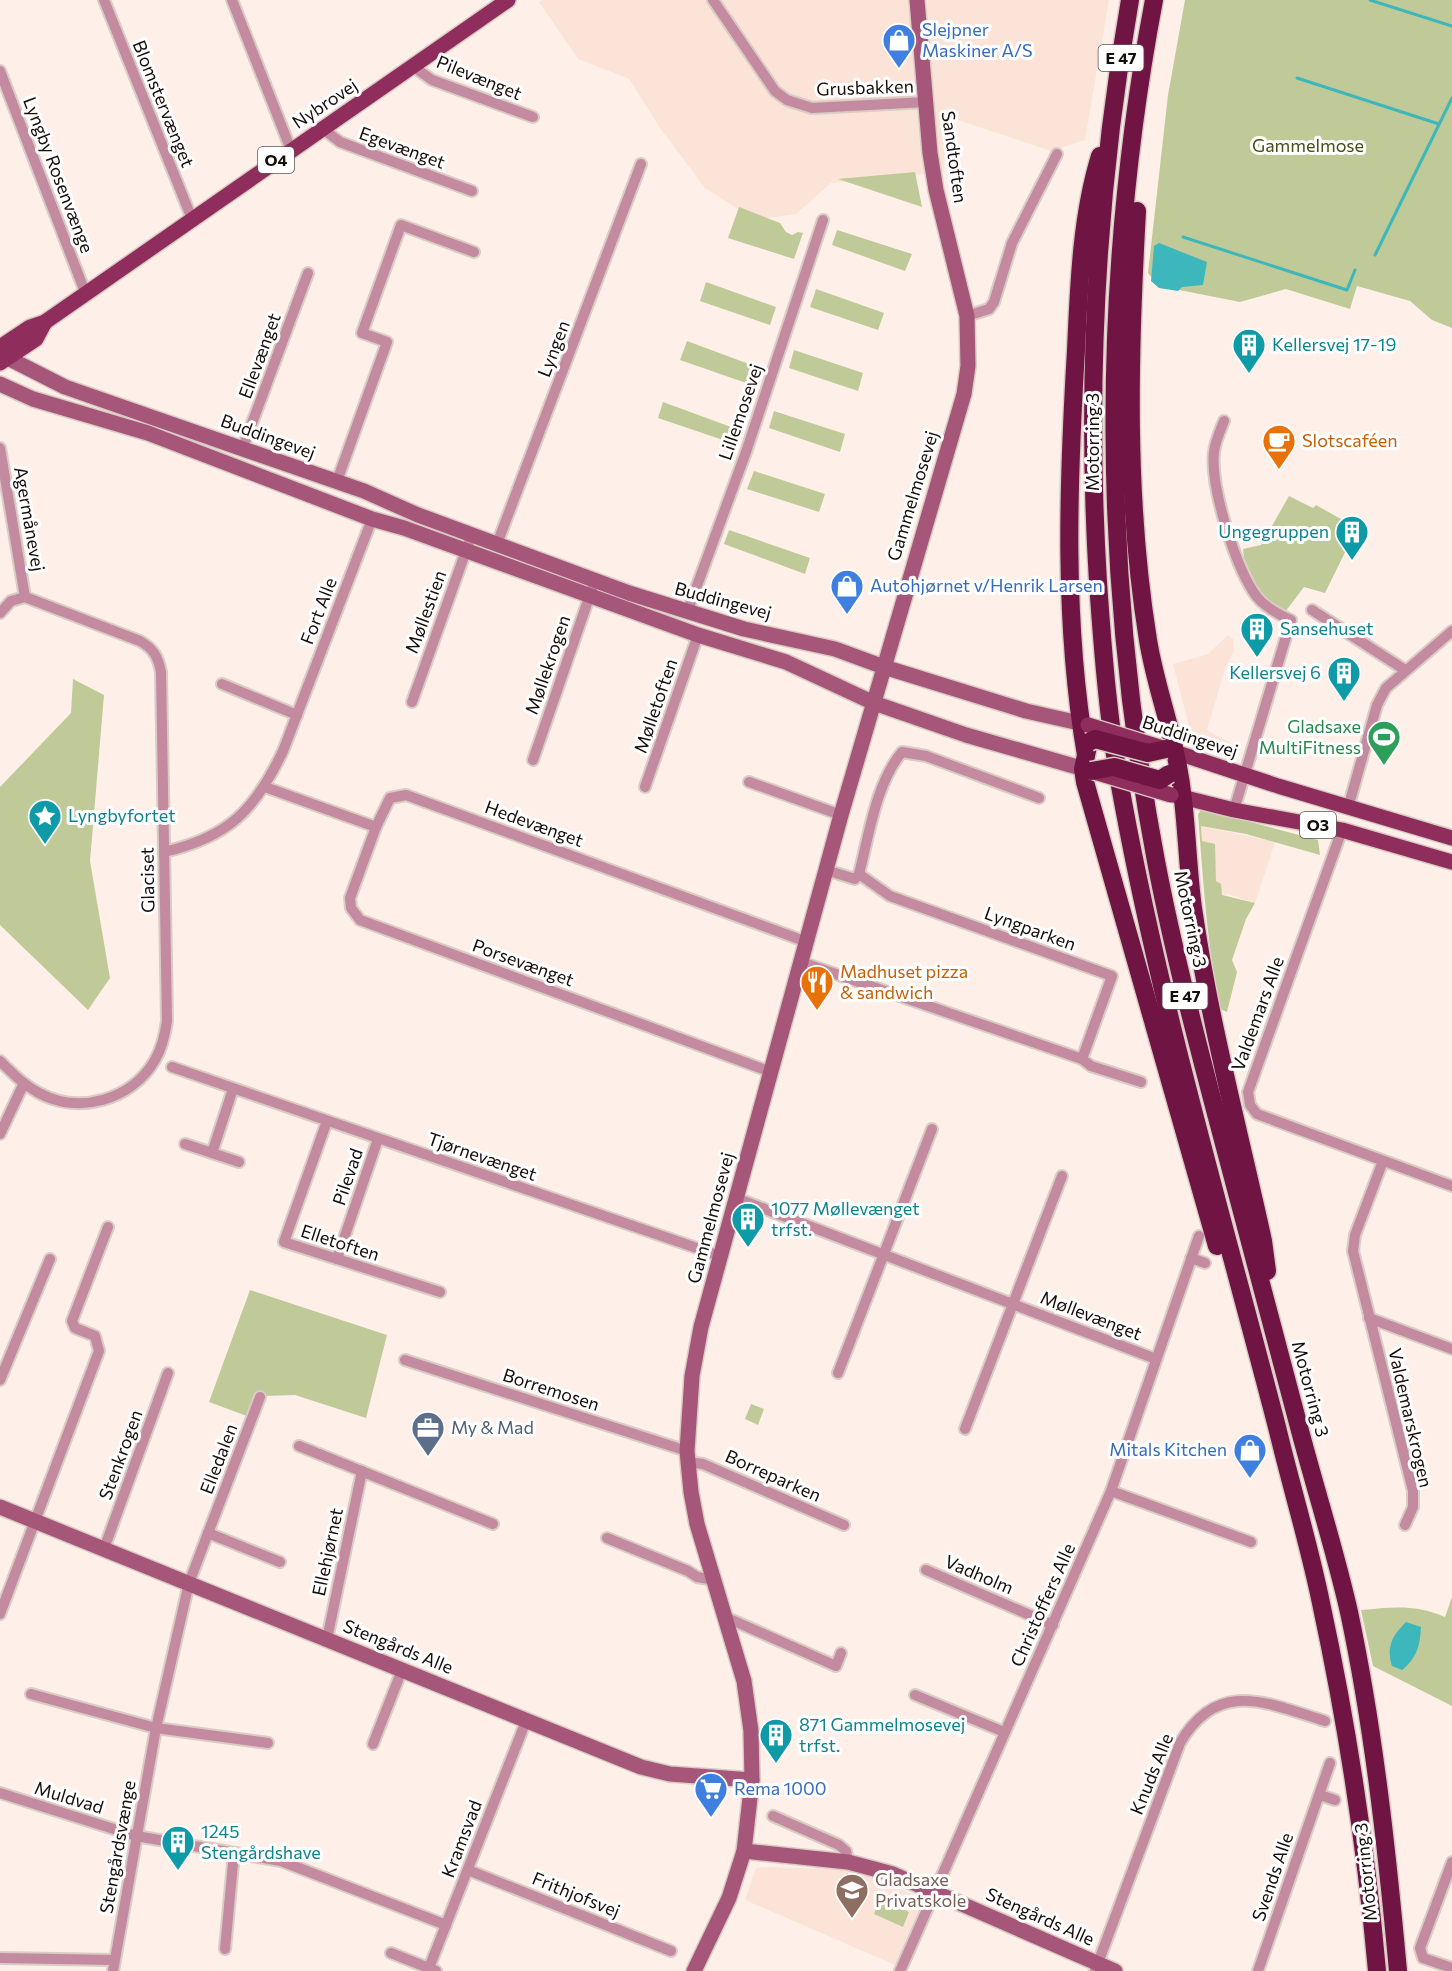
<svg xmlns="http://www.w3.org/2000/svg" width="1452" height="1971" font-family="Commissioner,sans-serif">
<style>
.built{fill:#fce3d7}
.green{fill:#bfca98}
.water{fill:#3db6bc}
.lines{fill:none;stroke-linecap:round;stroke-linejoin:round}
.stream{stroke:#3db6bc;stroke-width:3}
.street-casing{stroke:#d9ccc5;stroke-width:14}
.secondary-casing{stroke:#d9ccc5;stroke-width:18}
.primary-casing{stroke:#d9ccc5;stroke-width:18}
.highway-casing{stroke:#d9ccc5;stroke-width:21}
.street{stroke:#c38aa0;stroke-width:10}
.secondary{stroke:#a65679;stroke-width:15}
.primary{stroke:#8f2d5d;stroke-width:15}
.highway{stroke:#701444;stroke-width:18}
.primary-bridge-casing{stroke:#d9ccc5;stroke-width:18;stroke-linecap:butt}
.highway-bridge-casing{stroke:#d9ccc5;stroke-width:21;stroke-linecap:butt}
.primary-bridge{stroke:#8f2d5d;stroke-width:15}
.highway-bridge{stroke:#701444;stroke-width:18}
.labels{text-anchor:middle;stroke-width:6;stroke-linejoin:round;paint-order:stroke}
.shield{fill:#fff;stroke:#5a5653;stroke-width:1.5}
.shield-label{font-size:16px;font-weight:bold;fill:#140d09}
.shop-label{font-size:18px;fill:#366cbe;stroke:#fff;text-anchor:start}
.street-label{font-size:18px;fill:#140d09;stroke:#fff}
.park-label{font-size:18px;fill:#454e13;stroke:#fff}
.culture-label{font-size:18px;fill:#0d838f;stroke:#fff;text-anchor:start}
.food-label{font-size:18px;fill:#c56008;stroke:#fff;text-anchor:start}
.leisure-label{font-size:18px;fill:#27864d;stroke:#fff;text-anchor:end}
.service-label{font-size:18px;fill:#4e5e75;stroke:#fff;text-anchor:start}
.education-label{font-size:18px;fill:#785e54;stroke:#fff;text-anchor:start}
</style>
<rect width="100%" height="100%" fill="#fef0e9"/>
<!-- built -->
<g class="built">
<polygon points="542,0 1109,0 1085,140 1051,151 946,116 944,172 831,183 796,214 755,220 705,188 660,128 629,79 578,59 539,2"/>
<polygon points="1228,635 1233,639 1234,651 1226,666 1207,730 1238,747 1237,755 1191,734 1173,664 1208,654"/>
<polygon points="1201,826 1275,842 1255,903 1228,894 1222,895 1202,841"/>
<polygon points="767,1867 840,1869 892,1884 923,1901 895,1965 745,1900 756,1868"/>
</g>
<!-- green -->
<g class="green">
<polygon points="1185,0 1452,0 1452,328 1432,320 1410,301 1357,286 1350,309 1286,289 1240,302 1159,286 1148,273 1168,95"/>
<polygon points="915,172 922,207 838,179"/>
<polygon points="739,207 780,223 786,232 792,235 798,232 803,233 794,259 728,238"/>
<polygon points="837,230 912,254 905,271 832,245"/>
<polygon points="706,282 776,307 770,325 700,301"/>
<polygon points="816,289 884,313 878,330 810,307"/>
<polygon points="687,341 757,367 749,384 680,360"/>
<polygon points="794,350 863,373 858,391 789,368"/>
<polygon points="663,402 731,427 726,441 658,418"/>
<polygon points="774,411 845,434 840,452 769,428"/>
<polygon points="754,471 825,494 819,512 747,489"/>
<polygon points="1289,496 1313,508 1316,505 1357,528 1325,593 1304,587 1285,612 1261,596 1244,558 1243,549 1261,545"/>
<polygon points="729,530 810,558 805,574 724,544"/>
<polygon points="73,679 104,695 90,861 110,978 88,1010 0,925 0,787 71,713"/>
<path d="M1202,809L1318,840L1320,855L1246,834L1201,826L1202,841L1215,844L1216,881L1221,884L1222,895L1255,903L1246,919L1232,960L1237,972L1227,1012L1220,1009C1207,945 1203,879 1198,814Z"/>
<polygon points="250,1290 387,1335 366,1418 295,1395 264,1396 255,1419 209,1402"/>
<polygon points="751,1404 764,1409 758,1425 745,1419"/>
<path d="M1452,1597V1706L1373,1666L1361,1610C1392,1607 1416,1604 1445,1617Z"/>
<polygon points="880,1899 909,1912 903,1927 874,1914"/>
</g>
<!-- water -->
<g class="water">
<polygon points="1159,243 1207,262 1203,285 1182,287 1178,291 1159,288 1151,281 1154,246"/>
<path d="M1406,1622L1421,1627C1420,1645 1417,1658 1402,1670L1392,1666C1386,1647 1392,1636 1406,1622Z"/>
</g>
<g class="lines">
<!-- stream -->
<g class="stream">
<polyline points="1370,0 1452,26"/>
<polyline points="1297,78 1439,124"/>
<polyline points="1183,237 1347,290 1355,270"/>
<polyline points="1375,255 1452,98"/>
</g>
<defs>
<g id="street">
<polyline points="104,0 192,219"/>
<polyline points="232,0 291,150"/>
<polyline points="713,0 775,91 787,100 812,108 926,102"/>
<polyline points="414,67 432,80 533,117"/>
<polyline points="0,71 85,292"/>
<polyline points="323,129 340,142 472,191"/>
<polyline points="967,316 989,309 994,302 1012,243 1057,154"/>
<path d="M1224,421C1220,431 1215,442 1214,452C1210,487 1236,569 1257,597C1265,607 1280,615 1291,620L1234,810"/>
<polyline points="0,448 25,597"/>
<polyline points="242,450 308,273"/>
<polyline points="337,481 387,342 362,333 401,225 474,252"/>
<polyline points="497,544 641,164"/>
<polyline points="1312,610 1405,670"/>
<path d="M0,613L11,601L25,597L140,641C154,649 158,657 161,672L167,1021C165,1035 162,1048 155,1060C132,1100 79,1115 39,1093C24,1085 12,1073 0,1061"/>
<polyline points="687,613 746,452 823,220"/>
<polyline points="222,684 297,715"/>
<polyline points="412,702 472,534"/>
<polyline points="533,760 592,589"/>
<polyline points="749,782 841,815"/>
<polyline points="265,787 376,827 390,798 406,795 807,942"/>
<polyline points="645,787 698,635"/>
<polyline points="1348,808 1377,705 1386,688 1452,631"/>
<polyline points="376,827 350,898 351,908 360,920 771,1072"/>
<polyline points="1342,830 1248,1092 1250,1105 1257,1114 1452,1186"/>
<path d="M164,852C229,837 255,810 283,751L372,519"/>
<path d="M826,870L855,879L859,874C869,835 876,783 902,752L926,756L1039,798"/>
<polyline points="801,962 1082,1059 1112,976 890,896 859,874"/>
<polyline points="1082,1059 1091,1066 1141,1082"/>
<polyline points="172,1067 720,1256"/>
<polyline points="327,1121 284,1242 440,1292"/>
<polyline points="0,1134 24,1083"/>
<polyline points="185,1144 239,1162"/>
<polyline points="212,1153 233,1089"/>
<polyline points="1383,1161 1355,1235 1353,1251 1413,1491 1413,1507 1405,1525"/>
<polyline points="736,1198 1156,1359"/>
<polyline points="1191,1258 1205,1263"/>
<polyline points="337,1259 378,1139"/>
<polyline points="1369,1318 1452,1349"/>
<polyline points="405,1360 687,1451"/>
<polyline points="838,1373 932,1129"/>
<polyline points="0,1380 50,1259"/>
<polyline points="965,1429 1062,1176"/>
<polyline points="299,1446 493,1524"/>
<polyline points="687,1462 703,1464 844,1525"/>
<polyline points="1111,1491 1251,1542"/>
<polyline points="208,1533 280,1562"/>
<polyline points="607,1538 688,1571 697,1577 714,1580"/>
<polyline points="104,1549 168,1373"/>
<polyline points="926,1570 1053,1625"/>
<polyline points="0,1614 99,1351 95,1336 75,1328 72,1321 108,1227"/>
<polyline points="725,1617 836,1666 841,1653"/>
<polyline points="327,1639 362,1471"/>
<polyline points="31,1694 156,1728 268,1743"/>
<polyline points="915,1695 1004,1732"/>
<polyline points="373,1744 402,1670"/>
<polyline points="0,1793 136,1836 281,1861 446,1925"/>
<polyline points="1320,1795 1335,1800"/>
<polyline points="773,1816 839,1845 846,1851 848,1862"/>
<polyline points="1452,1862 1420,1948 1423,1958 1452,1968"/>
<polyline points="468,1870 671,1951"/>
<polyline points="225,1949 234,1853"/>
<polyline points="391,1953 436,1971"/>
<polyline points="0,1958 114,1960"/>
<polyline points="429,1968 526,1721"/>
<polyline points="113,1971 156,1728 189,1583 260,1397"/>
<polyline points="900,1971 1111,1491 1199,1236"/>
<path d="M1095,1971L1180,1743C1218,1678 1267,1703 1325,1721"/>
<polyline points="1258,1971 1330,1763"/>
</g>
<g id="secondary">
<polyline points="0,354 65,387 364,491 418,515 629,593 744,629 835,649 884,667 1026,711 1088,725"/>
<polyline points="0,384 33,399 148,433 372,519 404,528 698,635 786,662 874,703 966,735 1091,771"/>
<polyline points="0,1507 641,1767 670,1774 752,1780"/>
<polyline points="744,1851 848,1862 893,1874 1115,1971"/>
<polyline points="694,1971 729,1898 744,1851 752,1780 751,1731 744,1681 697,1524 691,1492 687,1451 692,1376 701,1327 841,815 964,394 968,366 967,316 936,190 930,153 917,0"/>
</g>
<g id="primary">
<polyline points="0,347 30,327 45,322 508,0"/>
<polyline points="0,363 36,339 45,322"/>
<polyline points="1166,749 1278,786 1452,838"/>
<polyline points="1174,795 1234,810 1342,830 1452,862"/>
</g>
<g id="highway">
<path d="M1130,0C1096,192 1086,387 1098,582C1103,655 1109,730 1123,802C1162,1013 1223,1219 1277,1427C1291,1486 1309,1544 1321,1603C1347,1724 1366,1847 1377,1971"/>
<path d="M1154,0C1100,284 1102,577 1156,861C1173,950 1196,1038 1219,1125C1246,1226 1272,1327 1299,1427C1315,1488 1335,1550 1349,1612C1374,1730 1387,1851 1398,1971"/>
<path d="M1137,211C1129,354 1125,498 1148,640C1154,678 1167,714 1175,752C1187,803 1186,856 1193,908C1209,1020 1239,1131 1263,1241L1267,1271"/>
<polyline points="1089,742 1083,769 1085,782 1217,1246"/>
<path d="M1086,755C1063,622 1068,484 1076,350C1079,286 1081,218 1100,156"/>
</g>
</defs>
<!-- street casing -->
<use href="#street" class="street-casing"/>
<!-- secondary casing -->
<use href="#secondary" class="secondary-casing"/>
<!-- primary casing -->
<use href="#primary" class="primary-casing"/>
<!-- highway casing -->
<use href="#highway" class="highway-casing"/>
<!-- street -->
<use href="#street" class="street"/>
<!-- secondary -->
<use href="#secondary" class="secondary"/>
<!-- primary -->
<use href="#primary" class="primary"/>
<!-- highway -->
<use href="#highway" class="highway"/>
<defs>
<g id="primary-bridge">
<polyline points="1088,725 1166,749"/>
<polyline points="1091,771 1171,795"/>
</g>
<g id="highway-bridge">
<polyline points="1089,742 1095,739 1148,753 1166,749"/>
<polyline points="1091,771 1114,767 1160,780 1169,774"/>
</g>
</defs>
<!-- primary-bridge casing -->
<use href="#primary-bridge" class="primary-bridge-casing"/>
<!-- highway-bridge casing -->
<use href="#highway-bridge" class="highway-bridge-casing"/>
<!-- primary-bridge -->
<use href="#primary-bridge" class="primary-bridge"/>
<!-- highway-bridge -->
<use href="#highway-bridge" class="highway-bridge"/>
</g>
<!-- icons -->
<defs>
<symbol id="shop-pin" viewBox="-11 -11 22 30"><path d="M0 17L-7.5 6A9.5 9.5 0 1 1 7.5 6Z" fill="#3f7fe0" stroke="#fff"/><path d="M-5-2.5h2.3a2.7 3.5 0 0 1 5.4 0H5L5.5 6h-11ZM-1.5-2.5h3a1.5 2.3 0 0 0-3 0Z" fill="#fff"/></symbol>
<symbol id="building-pin" viewBox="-11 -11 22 30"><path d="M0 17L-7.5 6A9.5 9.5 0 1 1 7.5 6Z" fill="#0f9aa8" stroke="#fff"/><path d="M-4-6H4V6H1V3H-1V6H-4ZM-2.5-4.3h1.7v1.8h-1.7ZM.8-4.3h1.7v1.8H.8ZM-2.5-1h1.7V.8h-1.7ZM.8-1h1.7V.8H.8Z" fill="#fff"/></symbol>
<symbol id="cafe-pin" viewBox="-11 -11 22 30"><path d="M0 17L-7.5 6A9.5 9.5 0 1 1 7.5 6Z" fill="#e8710a" stroke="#fff"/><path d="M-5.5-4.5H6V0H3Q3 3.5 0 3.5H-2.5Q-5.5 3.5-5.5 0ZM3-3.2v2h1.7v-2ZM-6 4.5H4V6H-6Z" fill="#fff"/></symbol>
<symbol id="stadium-pin" viewBox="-11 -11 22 30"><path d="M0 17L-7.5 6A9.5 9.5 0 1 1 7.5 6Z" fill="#2e9e5b" stroke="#fff"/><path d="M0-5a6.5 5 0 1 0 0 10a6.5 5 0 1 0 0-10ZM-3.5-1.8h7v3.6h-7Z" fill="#fff"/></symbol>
<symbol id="sight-pin" viewBox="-11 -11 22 30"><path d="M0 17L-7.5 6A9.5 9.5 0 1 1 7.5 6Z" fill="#0f9aa8" stroke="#fff"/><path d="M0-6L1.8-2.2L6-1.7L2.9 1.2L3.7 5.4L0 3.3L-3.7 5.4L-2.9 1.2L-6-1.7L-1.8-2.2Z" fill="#fff"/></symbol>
<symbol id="restaurant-pin" viewBox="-11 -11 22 30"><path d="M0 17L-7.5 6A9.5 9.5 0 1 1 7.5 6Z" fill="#e8710a" stroke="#fff"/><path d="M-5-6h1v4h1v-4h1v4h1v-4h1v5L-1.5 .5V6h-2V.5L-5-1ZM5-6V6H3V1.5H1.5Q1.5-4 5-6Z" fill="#fff"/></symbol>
<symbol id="office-pin" viewBox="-11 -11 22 30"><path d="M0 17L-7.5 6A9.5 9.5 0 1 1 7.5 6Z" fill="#5c6f8a" stroke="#fff"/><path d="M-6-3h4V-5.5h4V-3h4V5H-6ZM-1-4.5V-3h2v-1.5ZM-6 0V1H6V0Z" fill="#fff"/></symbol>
<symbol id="supermarket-pin" viewBox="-11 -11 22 30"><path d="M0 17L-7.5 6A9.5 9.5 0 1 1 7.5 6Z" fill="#3f7fe0" stroke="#fff"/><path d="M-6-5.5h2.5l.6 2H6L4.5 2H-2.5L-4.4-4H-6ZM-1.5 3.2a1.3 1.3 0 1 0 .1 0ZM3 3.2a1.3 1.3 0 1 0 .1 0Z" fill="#fff"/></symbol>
<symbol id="school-pin" viewBox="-11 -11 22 30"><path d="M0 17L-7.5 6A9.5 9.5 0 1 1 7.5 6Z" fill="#8d6e63" stroke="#fff"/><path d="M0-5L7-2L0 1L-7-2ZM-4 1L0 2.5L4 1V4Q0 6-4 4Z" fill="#fff"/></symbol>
</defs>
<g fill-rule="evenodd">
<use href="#shop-pin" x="880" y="21" width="38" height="52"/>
<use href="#building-pin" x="1230" y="326" width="38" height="52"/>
<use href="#cafe-pin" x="1260" y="422" width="38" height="52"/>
<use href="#building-pin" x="1333" y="513" width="38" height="52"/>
<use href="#shop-pin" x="828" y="567" width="38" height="52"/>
<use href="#building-pin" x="1238" y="610" width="38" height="52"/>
<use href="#building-pin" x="1325" y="654" width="38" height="52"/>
<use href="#stadium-pin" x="1365" y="718" width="38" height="52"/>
<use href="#sight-pin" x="26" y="797" width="38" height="52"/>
<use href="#restaurant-pin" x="798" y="963" width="38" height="52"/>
<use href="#building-pin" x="729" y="1200" width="38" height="52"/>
<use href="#office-pin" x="409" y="1409" width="38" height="52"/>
<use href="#shop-pin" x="1231" y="1431" width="38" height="52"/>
<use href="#building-pin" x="757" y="1716" width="38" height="52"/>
<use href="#supermarket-pin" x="692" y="1770" width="38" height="52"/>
<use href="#building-pin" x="159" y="1823" width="38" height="52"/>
<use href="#school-pin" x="833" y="1871" width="38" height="52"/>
</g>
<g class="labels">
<!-- shield labels -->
<g class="shield">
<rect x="1098.5" y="45" width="45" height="26" rx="4.5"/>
<rect x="258" y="147" width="36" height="26" rx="4.5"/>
<rect x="1300" y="812" width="36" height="26" rx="4.5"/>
<rect x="1162.5" y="983" width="45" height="26" rx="4.5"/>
</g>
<g class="shield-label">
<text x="1121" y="64">E 47</text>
<text x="276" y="166">O4</text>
<text x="1318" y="831">O3</text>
<text x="1185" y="1002">E 47</text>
</g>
<!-- shop labels -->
<g class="shop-label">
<text x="922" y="36">Slejpner<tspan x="922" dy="21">Maskiner A/S</tspan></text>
<text x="870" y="592">Autohjørnet v/Henrik Larsen</text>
<text x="1227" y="1456" text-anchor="end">Mitals Kitchen</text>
<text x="734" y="1795">Rema 1000</text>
</g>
<!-- street labels -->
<g class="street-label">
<text transform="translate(479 78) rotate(22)" y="6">Pilevænget</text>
<text transform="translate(865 88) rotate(-2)" y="6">Grusbakken</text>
<text transform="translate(163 104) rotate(68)" y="6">Blomstervænget</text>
<text transform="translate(325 104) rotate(-34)" y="6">Nybrovej</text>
<text transform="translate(402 148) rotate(20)" y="6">Egevænget</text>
<text transform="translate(954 157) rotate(82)" y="6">Sandtoften</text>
<text transform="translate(58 175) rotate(69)" y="6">Lyngby Rosenvænge</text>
<text transform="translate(554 349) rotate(-69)" y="6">Lyngen</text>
<text transform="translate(260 356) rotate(-70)" y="6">Ellevænget</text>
<text transform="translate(741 412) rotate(-71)" y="6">Lillemosevej</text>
<text transform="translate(268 437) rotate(20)" y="6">Buddingevej</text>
<text transform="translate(1093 442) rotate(-90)" y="6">Motorring 3</text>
<text transform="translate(913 496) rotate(-73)" y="6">Gammelmosevej</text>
<text transform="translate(29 519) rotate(80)" y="6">Agermånevej</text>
<text transform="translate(723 601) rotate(15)" y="6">Buddingevej</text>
<text transform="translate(319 611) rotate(-69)" y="6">Fort Alle</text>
<text transform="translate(426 612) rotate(-70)" y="6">Møllestien</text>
<text transform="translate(548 665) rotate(-71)" y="6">Møllekrogen</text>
<text transform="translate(656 706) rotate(-71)" y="6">Mølletoften</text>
<text transform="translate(1190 737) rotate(18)" y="6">Buddingevej</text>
<text transform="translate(534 824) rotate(20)" y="6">Hedevænget</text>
<text transform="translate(148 880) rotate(-91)" y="6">Glaciset</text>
<text transform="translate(1190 919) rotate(78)" y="6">Motorring 3</text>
<text transform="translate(1030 929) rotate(20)" y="6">Lyngparken</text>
<text transform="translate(523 963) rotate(20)" y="6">Porsevænget</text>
<text transform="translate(1258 1014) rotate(-70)" y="6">Valdemars Alle</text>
<text transform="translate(482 1157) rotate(19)" y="6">Tjørnevænget</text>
<text transform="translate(348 1177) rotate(-71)" y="6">Pilevad</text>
<text transform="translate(711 1218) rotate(-75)" y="6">Gammelmosevej</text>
<text transform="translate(340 1243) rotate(18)" y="6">Elletoften</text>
<text transform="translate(1091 1316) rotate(21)" y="6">Møllevænget</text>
<text transform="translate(1310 1389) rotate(75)" y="6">Motorring 3</text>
<text transform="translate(551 1390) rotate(18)" y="6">Borremosen</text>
<text transform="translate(1410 1418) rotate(77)" y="6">Valdemarskrogen</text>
<text transform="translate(121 1455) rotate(-70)" y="6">Stenkrogen</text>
<text transform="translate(219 1459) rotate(-69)" y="6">Elledalen</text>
<text transform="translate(773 1476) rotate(24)" y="6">Borreparken</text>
<text transform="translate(328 1552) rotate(-78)" y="6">Ellehjørnet</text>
<text transform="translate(979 1575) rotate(23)" y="6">Vadholm</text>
<text transform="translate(1043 1605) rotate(-66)" y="6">Christoffers Alle</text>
<text transform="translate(398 1647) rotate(22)" y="6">Stengårds Alle</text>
<text transform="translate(1152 1774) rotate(-68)" y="6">Knuds Alle</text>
<text transform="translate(69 1798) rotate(17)" y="6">Muldvad</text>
<text transform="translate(462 1839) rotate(-69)" y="6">Kramsvad</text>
<text transform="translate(118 1847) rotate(-80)" y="6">Stengårdsvænge</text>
<text transform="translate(1366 1872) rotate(-96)" y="6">Motorring 3</text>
<text transform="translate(1273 1877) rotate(-71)" y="6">Svends Alle</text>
<text transform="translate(576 1895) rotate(22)" y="6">Frithjofsvej</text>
<text transform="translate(1040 1917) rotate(24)" y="6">Stengårds Alle</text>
</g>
<!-- park labels -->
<g class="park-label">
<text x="1308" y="152">Gammelmose</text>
</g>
<!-- culture labels -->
<g class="culture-label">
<text x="1272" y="351">Kellersvej 17-19</text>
<text x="1329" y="538" text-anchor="end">Ungegruppen</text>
<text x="1280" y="635">Sansehuset</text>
<text x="1321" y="679" text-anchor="end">Kellersvej 6</text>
<text x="68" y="822">Lyngbyfortet</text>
<text x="771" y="1215">1077 Møllevænget<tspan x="771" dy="21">trfst.</tspan></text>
<text x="799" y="1731">871 Gammelmosevej<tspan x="799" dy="21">trfst.</tspan></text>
<text x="201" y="1838">1245<tspan x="201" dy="21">Stengårdshave</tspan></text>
</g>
<!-- food labels -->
<g class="food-label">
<text x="1302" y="447">Slotscaféen</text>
<text x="840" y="978">Madhuset pizza<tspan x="840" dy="21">&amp; sandwich</tspan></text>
</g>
<!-- leisure labels -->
<g class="leisure-label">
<text x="1361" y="733">Gladsaxe<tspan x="1361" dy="21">MultiFitness</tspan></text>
</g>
<!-- service labels -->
<g class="service-label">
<text x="451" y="1434">My &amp; Mad</text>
</g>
<!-- education labels -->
<g class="education-label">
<text x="875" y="1886">Gladsaxe<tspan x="875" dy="21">Privatskole</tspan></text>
</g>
</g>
</svg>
